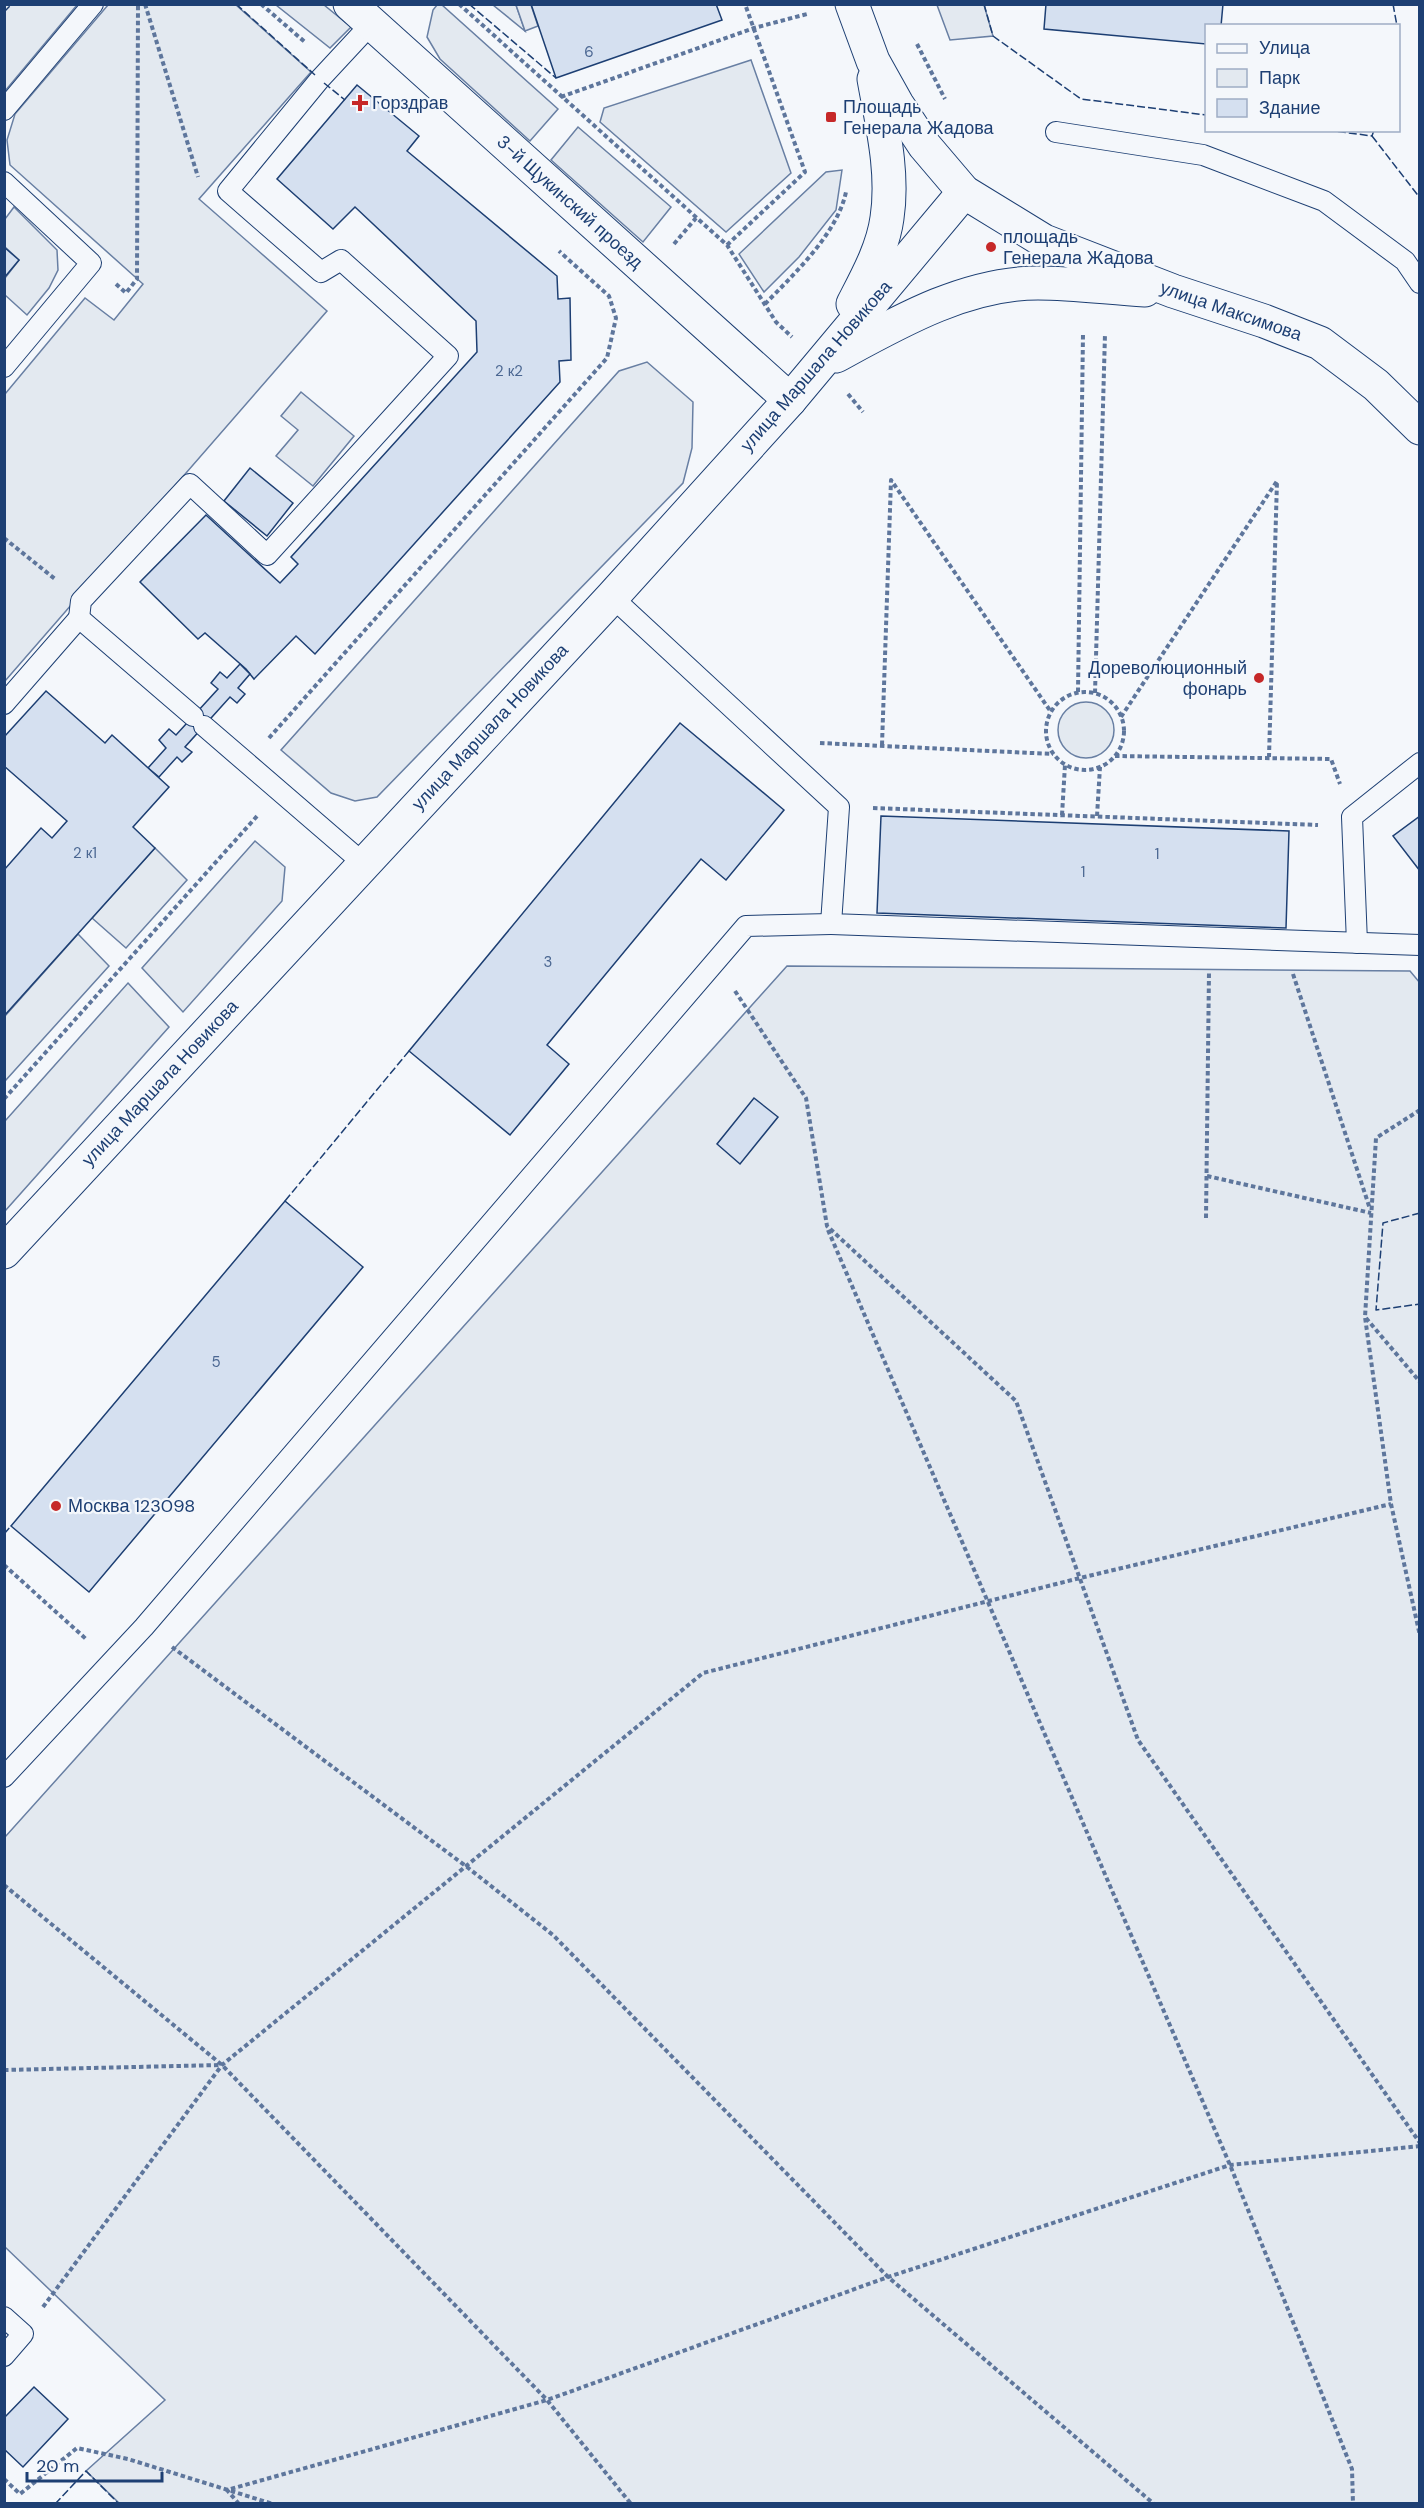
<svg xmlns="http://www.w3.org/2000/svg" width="1424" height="2508" font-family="'DM Sans',sans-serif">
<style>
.green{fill:#e3e9f0;stroke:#687fa3;stroke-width:1.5}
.parking{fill:#e3e8f0;stroke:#687fa3;stroke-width:1.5}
.building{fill:#d5e0f0;stroke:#1d3f73;stroke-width:1.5}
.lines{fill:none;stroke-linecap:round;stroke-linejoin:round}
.lane-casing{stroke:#1d3f73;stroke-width:22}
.street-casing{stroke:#1d3f73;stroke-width:35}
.secondary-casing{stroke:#1d3f73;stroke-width:35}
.path{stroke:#5e769c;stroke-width:4;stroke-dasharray:4.5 3;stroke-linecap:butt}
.lane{stroke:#f4f7fb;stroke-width:20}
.street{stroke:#f4f7fb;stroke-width:33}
.secondary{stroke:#f4f7fb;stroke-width:33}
.fence{stroke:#1d3f73;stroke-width:1.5;stroke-dasharray:8 3;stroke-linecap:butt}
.poi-dot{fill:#c62828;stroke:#f4f7fb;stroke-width:2}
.labels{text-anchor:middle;stroke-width:4.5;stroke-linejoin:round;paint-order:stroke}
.number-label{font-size:15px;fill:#4b6792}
.poi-label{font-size:18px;fill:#1d3f73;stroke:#f4f7fb;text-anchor:start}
.street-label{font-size:18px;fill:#1d3f73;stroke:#f4f7fb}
</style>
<rect width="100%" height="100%" fill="#f4f7fb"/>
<!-- green -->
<g class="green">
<polygon points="5,4 77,5 5,91 4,5"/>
<polygon points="108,5 236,5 311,72 199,199 327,311 5,681 5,394 85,298 114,320 143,284 10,165 7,140 15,114"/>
<polygon points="276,5 324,5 351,27 330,48"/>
<polygon points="437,5 442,5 558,109 530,141 440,59 427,37 433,10"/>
<polygon points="493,5 516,5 525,31"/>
<polygon points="937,5 984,5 993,36 950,40"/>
<polygon points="751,60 791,173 726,232 600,122 604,108"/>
<polygon points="578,127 671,207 643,242 551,160"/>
<polygon points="842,170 836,210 799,257 764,292 739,254 826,172"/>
<polygon points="14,207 57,250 58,270 49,288 27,315 5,295 5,278 19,260 5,247 5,219"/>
<polygon points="647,362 693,402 692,448 683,483 377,797 355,801 331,793 281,750 619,371"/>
<polygon points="301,392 354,436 313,486 276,456 298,430 281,416"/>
<circle cx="1086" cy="730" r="28"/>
<polygon points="255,841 285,867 282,901 183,1012 142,968"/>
<polygon points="155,848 187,880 126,948 92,918"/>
<polygon points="78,934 109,966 5,1081 5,1016"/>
<polygon points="787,966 1410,971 1420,983 1419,2503 119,2503 86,2471 165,2400 5,2247 5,1837"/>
<polygon points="128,983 169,1027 5,1211 5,1121"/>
</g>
<!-- parking -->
<polygon class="parking" points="516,5 531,5 538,26 525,31"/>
<!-- building -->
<g class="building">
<polygon points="531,4 716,4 722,20 556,78"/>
<polygon points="1046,4 1223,4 1221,26 1206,26 1206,44 1044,29"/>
<polygon points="357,85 419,136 407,151 557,276 558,299 570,298 571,360 559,361 560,382 315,654 296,636 254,679 246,669 205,633 198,639 140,582 206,515 280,583 298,564 291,557 477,352 476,321 355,207 333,229 277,179"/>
<polygon points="4,247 19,260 4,278"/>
<polygon points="250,468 293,503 267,536 224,501"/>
<polygon points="240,664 250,674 238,688 245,694 237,703 230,697 185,747 192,752 182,762 177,757 159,777 148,768 166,748 159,740 169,729 176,735 218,689 211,683 220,672 227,678"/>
<polygon points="46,691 105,743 112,735 169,787 133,827 155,848 4,1016 4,870 41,828 52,838 67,821 4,766 4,737"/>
<polygon points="680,723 784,810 726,880 701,859 547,1045 569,1064 510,1135 409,1051"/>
<polygon points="881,816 1289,831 1286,928 877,913"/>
<polygon points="1420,816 1420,871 1393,836"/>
<polygon points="754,1098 778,1117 740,1164 717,1144"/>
<polygon points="285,1201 363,1267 89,1592 11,1526"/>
<polygon points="34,2387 68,2419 23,2467 4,2449 4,2418"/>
</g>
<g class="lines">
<defs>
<g id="lane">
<polyline points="4,110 93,4"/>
<polyline points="1056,132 1203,155 1324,201 1405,261 1420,283"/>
<polyline points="4,182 91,263 4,367"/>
<polyline points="612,597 839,807 831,924 1420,945"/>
<polyline points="79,618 81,601 190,484 267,555 448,356 341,260 321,272 228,191 320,79 372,23"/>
<polyline points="4,704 79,618 193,716"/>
<polyline points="204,726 363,863"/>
<polyline points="1357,943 1352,817 1420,763"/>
<polyline points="4,1777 144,1627 746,926 831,924"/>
<polyline points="4,2317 23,2334 4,2356"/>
</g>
<polyline id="street" points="350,4 790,400"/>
<g id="secondary">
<polyline points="852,4 873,61 897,104 924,145 964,192 1044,241 1173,291 1264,321 1320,343 1376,385 1420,428"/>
<path d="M853,304C867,277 883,248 887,218C894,172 882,124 874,79"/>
<path d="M836,356C898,322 966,283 1038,283C1074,283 1109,288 1145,290"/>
<polyline points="4,1252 612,597 790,400 964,192"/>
</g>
</defs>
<!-- lane casing -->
<use href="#lane" class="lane-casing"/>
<!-- street casing -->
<use href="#street" class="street-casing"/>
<!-- secondary casing -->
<use href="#secondary" class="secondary-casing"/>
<!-- path -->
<g class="path">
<polyline points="145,4 198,177"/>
<polyline points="261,4 306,43"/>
<polyline points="459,4 727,245 776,322 792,337"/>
<polyline points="917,44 945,99"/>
<polyline points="561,97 754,28 807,14"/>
<polyline points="674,244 696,218"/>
<polyline points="727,245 805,172 745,4"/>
<polyline points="116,284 126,293 137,279 138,4"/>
<path d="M765,304C794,274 837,234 846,192"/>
<polyline points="848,394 863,412"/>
<polyline points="4,538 55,579"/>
<polyline points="1078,692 1083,334"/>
<circle cx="1085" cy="731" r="39"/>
<polyline points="1095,693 1105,334"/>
<polyline points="1121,717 1277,481 1269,757"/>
<polyline points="269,738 607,358 616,318 609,296 559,251"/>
<polyline points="820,743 1053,754"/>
<polyline points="882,745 891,480 1051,712"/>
<polyline points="1115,756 1331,759 1340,784"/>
<polyline points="873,808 1318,825"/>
<polyline points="1062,815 1065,765"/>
<polyline points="1097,816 1100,767"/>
<polyline points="1293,974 1370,1209"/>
<polyline points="735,991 806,1098 827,1226 1016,1401 1138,1740 1420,2143"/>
<polyline points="4,1099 258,815"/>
<polyline points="1420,1110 1376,1138 1365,1317 1391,1504 1420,1636"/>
<polyline points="1207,1176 1371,1213"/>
<polyline points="1206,1218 1209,972"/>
<polyline points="828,1230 1230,2165 1352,2469 1353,2504"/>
<polyline points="1366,1318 1420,1382"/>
<polyline points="4,1565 86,1639"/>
<polyline points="172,1647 467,1867 553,1935 888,2277 1154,2504"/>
<polyline points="4,1885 222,2065 547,2400 631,2504"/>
<polyline points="4,2070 221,2065"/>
<polyline points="43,2307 222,2065 703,1673 1080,1578 1391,1504"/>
<polyline points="4,2479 20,2494 77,2448 128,2459 273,2504"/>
<polyline points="239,2504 227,2490 547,2400 888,2277 1230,2165 1420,2146"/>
</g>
<!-- lane -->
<use href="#lane" class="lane"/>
<!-- street -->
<use href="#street" class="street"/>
<!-- secondary -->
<use href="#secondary" class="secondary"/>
<!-- fence -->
<g class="fence">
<polyline points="236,4 315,75"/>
<polyline points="469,4 556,78"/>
<polyline points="984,4 993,36 1081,99 1206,115"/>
<polyline points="1393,4 1397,26"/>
<polyline points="4,12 12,4"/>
<polyline points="1398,39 1398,51"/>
<polyline points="324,83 345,100"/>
<polyline points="1327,130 1372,136 1374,130"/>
<polyline points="1372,136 1420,198"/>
<polyline points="285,1201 409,1051"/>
<polyline points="1420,1213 1383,1223 1376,1310 1420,1304"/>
<polyline points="4,1534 11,1526"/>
<polyline points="55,2504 86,2471 119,2504"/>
</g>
</g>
<!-- markers -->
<g class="poi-dot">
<path d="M357 94h6v6h6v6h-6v6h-6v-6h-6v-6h6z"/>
<rect x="825" y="111" width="12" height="12" rx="3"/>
<circle cx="991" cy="247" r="6"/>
<circle cx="1259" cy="678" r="6"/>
<circle cx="56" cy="1506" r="6"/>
</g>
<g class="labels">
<!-- number labels -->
<g class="number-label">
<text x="589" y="57">6</text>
<text x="509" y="376">2 к2</text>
<text x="85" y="858">2 к1</text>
<text x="1157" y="859">1</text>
<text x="1083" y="877">1</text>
<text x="548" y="967">3</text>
<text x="216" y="1367">5</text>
</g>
<!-- poi labels -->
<g class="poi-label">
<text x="372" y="109">Горздрав</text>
<text x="843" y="113">Площадь<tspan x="843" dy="21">Генерала Жадова</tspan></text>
<text x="1003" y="243">площадь<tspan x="1003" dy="21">Генерала Жадова</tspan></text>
<text x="1247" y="674" text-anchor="end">Дореволюционный<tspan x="1247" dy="21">фонарь</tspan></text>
<text x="68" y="1512">Москва 123098</text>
</g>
<!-- street labels -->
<g class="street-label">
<text transform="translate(570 202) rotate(42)" y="6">3-й Щукинский проезд</text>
<text transform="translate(1231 311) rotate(19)" y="6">улица Максимова</text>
<text transform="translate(816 366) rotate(-49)" y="6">улица Маршала Новикова</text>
<text transform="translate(490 727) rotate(-47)" y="6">улица Маршала Новикова</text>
<text transform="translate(160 1083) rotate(-47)" y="6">улица Маршала Новикова</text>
</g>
</g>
<!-- border -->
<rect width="1424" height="2508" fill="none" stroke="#1d3f73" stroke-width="12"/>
<!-- legend -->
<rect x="1205" y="24" width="195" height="108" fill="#f4f7fb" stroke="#9eadc5" stroke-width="1.5"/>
<rect x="1217" y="44" width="30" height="9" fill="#f4f7fb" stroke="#9eadc5" stroke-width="1.5"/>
<text x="1259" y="54" font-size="18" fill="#1d3f73">Улица</text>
<rect x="1217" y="69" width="30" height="18" fill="#e3e9f0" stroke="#9eadc5" stroke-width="1.5"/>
<text x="1259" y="84" font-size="18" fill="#1d3f73">Парк</text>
<rect x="1217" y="99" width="30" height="18" fill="#d5e0f0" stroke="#9eadc5" stroke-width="1.5"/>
<text x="1259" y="114" font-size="18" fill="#1d3f73">Здание</text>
<!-- scale -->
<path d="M27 2472v9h135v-9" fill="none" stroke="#1d3f73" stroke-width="3"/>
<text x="36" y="2472" font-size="18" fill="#1d3f73" stroke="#f4f7fb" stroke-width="4.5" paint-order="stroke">20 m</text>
</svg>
